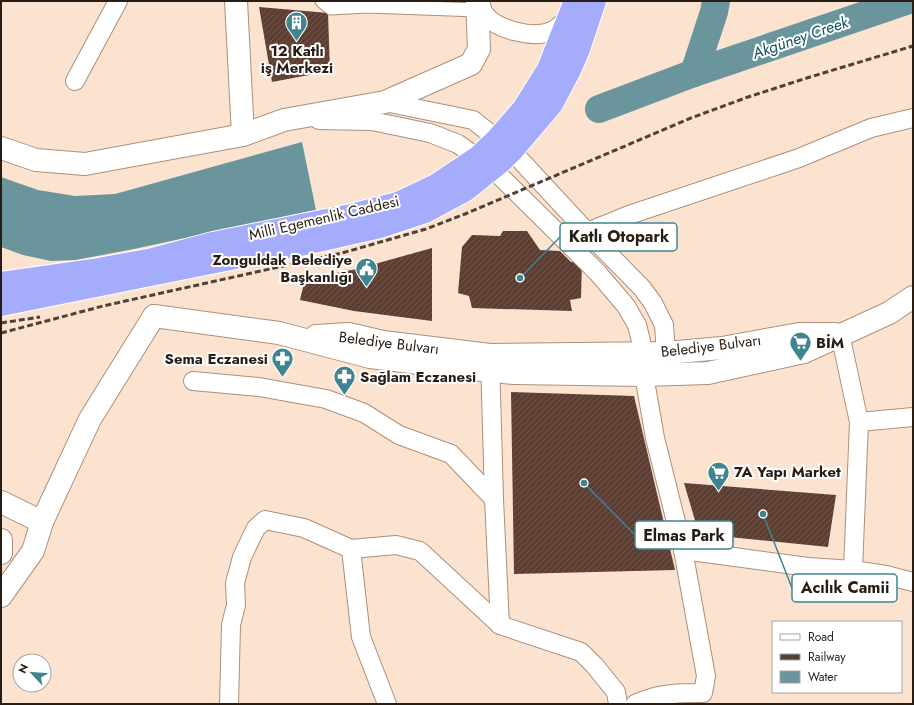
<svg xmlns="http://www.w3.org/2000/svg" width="914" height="705" font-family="Jost,sans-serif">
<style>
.water{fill:#6a959d}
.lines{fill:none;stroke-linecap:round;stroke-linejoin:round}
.river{stroke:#6a959d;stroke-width:28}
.building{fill:url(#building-hatch)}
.pedestrian-casing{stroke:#ad8f7a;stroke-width:15}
.minor-casing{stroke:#ad8f7a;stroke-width:20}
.tertiary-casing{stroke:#ad8f7a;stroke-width:24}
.trunk-casing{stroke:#fff;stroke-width:24}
.pedestrian{stroke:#fff;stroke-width:13}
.minor{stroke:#fff;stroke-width:18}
.tertiary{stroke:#fff;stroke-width:22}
.trunk{stroke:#a6acfc;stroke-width:22}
.rail{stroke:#4f4136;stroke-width:3;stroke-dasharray:6 3;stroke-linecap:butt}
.labels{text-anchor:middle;stroke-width:4;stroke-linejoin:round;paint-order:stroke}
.poi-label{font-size:15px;font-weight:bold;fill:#281d14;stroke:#fff;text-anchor:start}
.street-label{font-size:15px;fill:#281d14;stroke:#fff}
.water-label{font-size:16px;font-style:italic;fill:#13535c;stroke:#fff}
.leader{fill:none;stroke:#3f8591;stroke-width:1.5}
.callout-dot{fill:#3f8591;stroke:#fff;stroke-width:1.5}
.callout{fill:#fff;stroke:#3f8591;stroke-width:1.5}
.callout-label{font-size:16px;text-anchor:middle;font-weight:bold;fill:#281d14}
</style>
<defs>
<pattern id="building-hatch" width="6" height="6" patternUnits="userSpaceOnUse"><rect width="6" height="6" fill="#5c3e32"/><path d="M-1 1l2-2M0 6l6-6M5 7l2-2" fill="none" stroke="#70574d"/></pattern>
</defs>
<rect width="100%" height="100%" fill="#fce3d0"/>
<!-- water -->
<polygon class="water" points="302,142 316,210 134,249 76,260 51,261 23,255 1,247 1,177 38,190 75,196 115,194"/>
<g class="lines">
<!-- river -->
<g class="river">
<polyline points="694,73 714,12 716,1"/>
<polyline points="599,109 694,73 906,1"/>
</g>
</g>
<!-- building -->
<g class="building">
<polygon points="259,7 328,13 330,71 272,82"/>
<polygon points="503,231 527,231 540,250 560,251 571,262 582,262 581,298 570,300 572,311 472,308 469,296 458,293 462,247 472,235 500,236"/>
<polygon points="432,248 432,321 354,311 300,300 305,279 357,269"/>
<polygon points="511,392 634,396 675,570 514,574"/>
<polygon points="684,483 836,495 828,547 699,534"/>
</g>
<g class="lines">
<defs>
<polyline id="pedestrian" points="322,1 331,8 367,6 478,10"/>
<g id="minor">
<path d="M480,1C481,4 482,10 484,13C495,30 534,39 552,31C558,28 564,22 569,18"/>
<polyline points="75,81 118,1"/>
<polyline points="385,102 473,120 512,151 587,232 642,288 653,303 664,325 666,353"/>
<path d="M319,120L372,121L430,133L458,144L493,169L597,272L626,306L637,325L641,341L644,375L655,438L683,550L706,676L703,693C678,693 658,693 635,704"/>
<polyline points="587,232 629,215 799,158 871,128 913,118"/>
<polyline points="840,334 859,422 853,570"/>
<polyline points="490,359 494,499 500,625 581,652 595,666 616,692 618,704"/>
<polyline points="193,381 259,387 326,399 364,413 399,435 451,454 494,499"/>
<polyline points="859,422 913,417"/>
<polyline points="351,549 361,637 387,704"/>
<polyline points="683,550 808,567 853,570 886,575 913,582"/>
<polyline points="229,704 231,625 236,605 235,583 242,557 256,528 265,520 304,528 351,549 396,545 420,551 500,625"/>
</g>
<g id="tertiary">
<polyline points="236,1 243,135"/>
<polyline points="1,148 36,160 85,164 243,135 284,120 385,102 471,64 479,49 477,1"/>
<polyline points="316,336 349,334 383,342 490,355 666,353 722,348 799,334 835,334"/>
<polyline points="1,502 42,522"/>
<polyline points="1,540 1,553"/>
<polyline points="1,596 33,551 42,522 90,419 154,316 279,333 370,357 451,367 514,373 644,375 708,373 804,352 889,313 913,297"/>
</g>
<g id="trunk">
<polyline points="1,283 93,270 153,259 213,243 351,215 398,203 436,185 478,157 497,139 523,109 548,69 575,1"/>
<polyline points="1,305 305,244 380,227 425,212 466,190 501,162 512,151 552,104 571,68 579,49 595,1"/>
</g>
</defs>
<!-- pedestrian casing -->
<use href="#pedestrian" class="pedestrian-casing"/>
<!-- minor casing -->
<use href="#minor" class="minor-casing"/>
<!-- tertiary casing -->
<use href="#tertiary" class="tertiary-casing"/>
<!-- trunk casing -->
<use href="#trunk" class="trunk-casing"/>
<!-- pedestrian -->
<use href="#pedestrian" class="pedestrian"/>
<!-- minor -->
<use href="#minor" class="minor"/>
<!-- tertiary -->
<use href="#tertiary" class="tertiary"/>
<!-- trunk -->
<use href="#trunk" class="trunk"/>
<!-- rail -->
<g class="rail">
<polyline points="1,323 40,317"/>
<polyline points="1,333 103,306 342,253 426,229 465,214 691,118 748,97 810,77 913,46"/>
</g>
</g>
<!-- icons -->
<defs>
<symbol id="building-pin" viewBox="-11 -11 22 30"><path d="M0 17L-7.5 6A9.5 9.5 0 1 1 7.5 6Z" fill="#3f8591" stroke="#fff"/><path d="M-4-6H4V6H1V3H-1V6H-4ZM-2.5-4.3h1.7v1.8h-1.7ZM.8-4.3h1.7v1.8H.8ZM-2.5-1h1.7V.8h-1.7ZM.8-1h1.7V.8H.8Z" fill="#fff"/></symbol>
<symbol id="civic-pin" viewBox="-11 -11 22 30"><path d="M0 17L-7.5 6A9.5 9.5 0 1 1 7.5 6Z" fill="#3f8591" stroke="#fff"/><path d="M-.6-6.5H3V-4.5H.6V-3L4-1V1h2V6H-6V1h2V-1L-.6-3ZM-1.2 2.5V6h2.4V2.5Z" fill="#fff"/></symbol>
<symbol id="supermarket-pin" viewBox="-11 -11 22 30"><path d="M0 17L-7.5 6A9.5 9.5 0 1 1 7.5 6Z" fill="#3f8591" stroke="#fff"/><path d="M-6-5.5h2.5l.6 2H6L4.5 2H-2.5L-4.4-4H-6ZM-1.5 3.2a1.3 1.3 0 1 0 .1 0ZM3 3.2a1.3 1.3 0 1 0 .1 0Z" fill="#fff"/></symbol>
<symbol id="pharmacy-pin" viewBox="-11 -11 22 30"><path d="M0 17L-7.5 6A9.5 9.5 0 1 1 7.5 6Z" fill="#3f8591" stroke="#fff"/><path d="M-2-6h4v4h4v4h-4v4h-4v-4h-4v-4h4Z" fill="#fff"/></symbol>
</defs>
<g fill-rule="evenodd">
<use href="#building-pin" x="284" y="10" width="25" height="34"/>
<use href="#civic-pin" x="354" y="256" width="25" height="34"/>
<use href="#supermarket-pin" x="788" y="330" width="25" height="34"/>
<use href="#pharmacy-pin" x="270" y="346" width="25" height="34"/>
<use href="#pharmacy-pin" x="332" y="364" width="25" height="34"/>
<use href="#supermarket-pin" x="706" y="460" width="25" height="34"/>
</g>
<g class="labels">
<!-- poi labels -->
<g class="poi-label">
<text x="297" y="56" text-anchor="middle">12 Katlı<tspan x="297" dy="17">iş Merkezi</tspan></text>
<text x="352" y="265" text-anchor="end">Zonguldak Belediye<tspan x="352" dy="17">Başkanlığı</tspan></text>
<text x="816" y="348">BİM</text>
<text x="268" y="364" text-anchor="end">Sema Eczanesi</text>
<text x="360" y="382">Sağlam Eczanesi</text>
<text x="734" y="477">7A Yapı Market</text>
</g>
<!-- street labels -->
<g class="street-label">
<text transform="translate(324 218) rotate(-13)" y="5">Milli Egemenlik Caddesi</text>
<text transform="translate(389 343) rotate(7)" y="5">Belediye Bulvarı</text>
<text transform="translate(711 346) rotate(-7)" y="5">Belediye Bulvarı</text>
</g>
<!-- water labels -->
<g class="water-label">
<text transform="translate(800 37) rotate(-19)" y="6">Akgüney Creek</text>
</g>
</g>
<!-- callouts -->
<path class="leader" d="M520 278L560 237M584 483L635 535M763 514L792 588"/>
<g class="callout-dot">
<circle cx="520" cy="278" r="4"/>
<circle cx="584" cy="483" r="4"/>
<circle cx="763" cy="514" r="4"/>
</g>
<g class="callout">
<rect x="560" y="223" width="117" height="28" rx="4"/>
<rect x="635" y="521" width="98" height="28" rx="4"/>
<rect x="792" y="574" width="105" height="28" rx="4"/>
</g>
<g class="callout-label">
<text x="619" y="242">Katlı Otopark</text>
<text x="684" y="541">Elmas Park</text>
<text x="845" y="593">Acılık Camii</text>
</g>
<!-- border -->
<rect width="914" height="705" fill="none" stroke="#281d14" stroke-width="4"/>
<!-- legend -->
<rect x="772" y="621" width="130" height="72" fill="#ffffff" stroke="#a9a5a1"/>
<rect x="780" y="634" width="20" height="6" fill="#ffffff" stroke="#a9a5a1"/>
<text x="808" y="641" font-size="12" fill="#281d14">Road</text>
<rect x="780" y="654" width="20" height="6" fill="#4f4136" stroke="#a9a5a1"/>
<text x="808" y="661" font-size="12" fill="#281d14">Railway</text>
<rect x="780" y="671" width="20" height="12" fill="#6a959d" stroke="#a9a5a1"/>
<text x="808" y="681" font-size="12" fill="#281d14">Water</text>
<!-- north arrow -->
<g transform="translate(32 673) rotate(296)"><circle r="19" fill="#ffffff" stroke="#a9a5a1"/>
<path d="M0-3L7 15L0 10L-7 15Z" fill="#3f8591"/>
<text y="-6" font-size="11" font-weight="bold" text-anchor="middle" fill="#281d14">N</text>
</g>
</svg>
